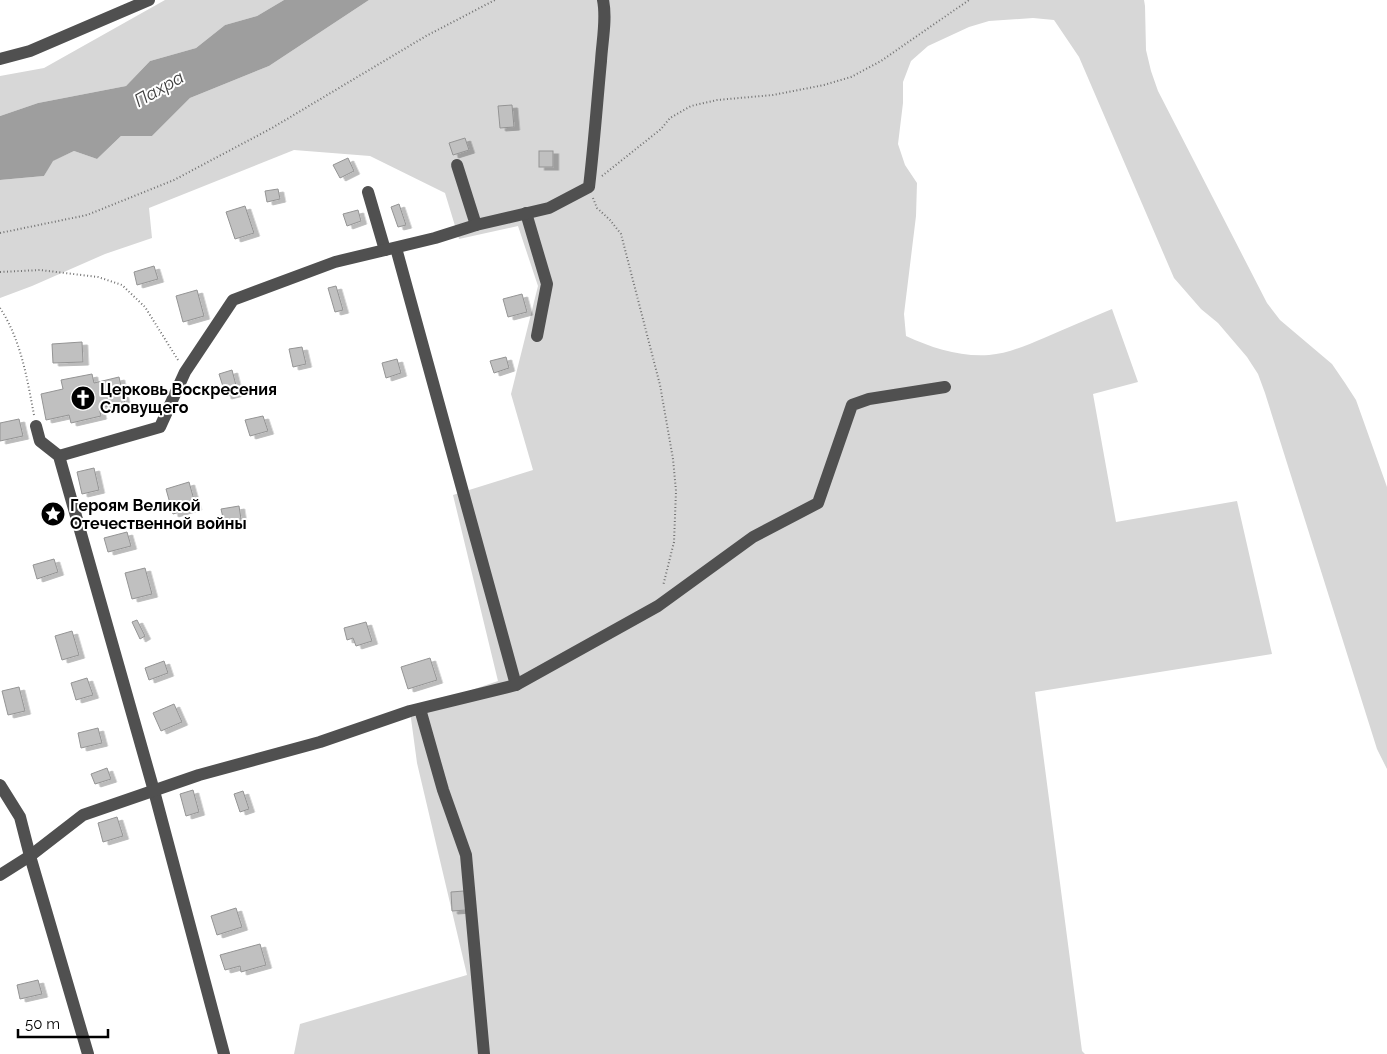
<svg xmlns="http://www.w3.org/2000/svg" width="1387" height="1054" font-family="Raleway,sans-serif">
<style>
.green{fill:#d7d7d7}
.water{fill:#9e9e9e}
.building{fill:#c0c0c0;stroke:#949494;filter:url(#shadow)}
.lines{fill:none;stroke-linecap:round;stroke-linejoin:round}
.path{stroke:#727272;stroke-width:2;stroke-dasharray:1 2.5;stroke-linecap:butt}
.minor{stroke:#505050;stroke-width:12}
.labels{text-anchor:middle;stroke-width:4;stroke-linejoin:round;paint-order:stroke}
.poi-label{font-size:16px;font-weight:bold;fill:#000;stroke:#fff;text-anchor:start}
.water-label{font-size:18px;font-style:italic;fill:#3f3f3f;stroke:#fff}
</style>
<defs>
<filter id="shadow"><feDropShadow dx="5.5" dy="3" stdDeviation="0" flood-color="#0004"/></filter>
</defs>
<rect width="100%" height="100%" fill="#fff"/>
<!-- green -->
<g class="green">
<polygon points="165,0 284,0 257,16 225,25 196,48 150,61 126,86 38,103 0,116 0,76 44,68"/>
<path d="M369,0H1144L1145,6L1146,50L1151,71L1158,91L1267,303L1280,320L1332,364L1345,383L1356,400L1387,487V769L1377,749L1265,393L1258,374L1247,357L1218,323L1201,309L1174,278L1079,57L1054,20L1033,18L989,21L969,27L928,46L911,61L903,82V103L898,144L905,165L917,183L916,216L904,314L906,336C932,348 960,357 989,355C1007,354 1027,345 1044,338C1066,328 1089,319 1112,309L1138,382L1093,394L1116,522L1237,501L1272,654L1035,692L1082,1051L1085,1054H294L300,1024L467,975L417,763L410,711L498,681L453,495L533,470L511,394L538,286L518,226L459,239L445,193L370,156L294,150L149,208L152,238L105,254L32,286L0,298V180L44,176L52,161L74,151L97,159L121,136H152L190,98L269,66Z"/>
</g>
<!-- water -->
<polygon class="water" points="284,0 369,0 269,66 190,98 152,136 121,136 97,159 74,151 53,161 44,176 0,180 0,116 38,103 126,86 150,61 196,48 225,25 257,16"/>
<!-- building -->
<g class="building">
<polygon points="512,105 514,127 500,128 498,106"/>
<polygon points="465,138 469,150 453,155 449,143"/>
<rect x="539" y="151" width="14" height="16"/>
<polygon points="348,158 354,171 340,178 333,165"/>
<polygon points="278,189 280,199 267,202 265,191"/>
<polygon points="399,204 406,225 398,227 391,207"/>
<polygon points="245,206 254,233 235,239 226,212"/>
<polygon points="358,210 361,221 347,226 343,214"/>
<polygon points="154,266 158,279 137,285 134,272"/>
<polygon points="336,286 343,310 335,312 328,288"/>
<polygon points="197,290 204,316 183,322 176,296"/>
<polygon points="522,294 527,312 508,317 503,299"/>
<polygon points="82,342 83,362 53,363 52,344"/>
<polygon points="302,347 306,364 293,367 289,349"/>
<polygon points="506,357 509,368 494,373 490,361"/>
<polygon points="397,359 401,373 386,378 382,363"/>
<polygon points="232,370 238,393 226,396 219,374"/>
<polygon points="92,374 94,383 119,377 125,403 99,408 101,416 71,423 69,415 46,420 41,394 63,389 61,380"/>
<polygon points="263,416 268,431 250,436 245,420"/>
<polygon points="19,419 23,436 0,441 0,423"/>
<polygon points="94,468 99,490 82,494 77,472"/>
<polygon points="189,482 196,507 173,514 166,489"/>
<polygon points="239,506 241,519 224,522 221,509"/>
<polygon points="127,532 131,546 108,552 104,538"/>
<polygon points="54,559 58,572 37,579 33,565"/>
<polygon points="145,568 152,594 132,599 125,573"/>
<polygon points="137,620 145,636 140,639 132,622"/>
<polygon points="366,622 372,641 356,646 353,638 347,640 344,628"/>
<polygon points="72,631 79,655 62,660 55,636"/>
<polygon points="430,658 437,680 408,689 401,667"/>
<polygon points="164,661 168,673 149,680 145,668"/>
<polygon points="87,678 93,695 76,700 71,683"/>
<polygon points="19,687 25,711 8,715 2,691"/>
<polygon points="174,704 182,722 161,731 153,713"/>
<polygon points="98,728 102,743 81,748 78,733"/>
<polygon points="107,768 111,779 95,784 91,774"/>
<polygon points="193,790 199,812 186,816 180,794"/>
<polygon points="243,791 249,809 240,812 234,794"/>
<polygon points="117,817 123,836 103,842 98,823"/>
<polygon points="464,891 466,910 452,911 451,892"/>
<polygon points="236,908 242,927 217,935 211,916"/>
<polygon points="260,944 266,965 241,972 240,966 225,970 220,955"/>
<polygon points="38,980 42,994 20,999 17,985"/>
</g>
<g class="lines">
<!-- path -->
<g class="path">
<polyline points="602,176 661,129 670,118 691,106 717,100 773,95 824,85 851,77 881,61 969,0"/>
<polyline points="593,198 597,208 610,220 621,234 660,385 673,459 676,491 674,542 663,586"/>
<polyline points="0,233 87,215 174,180 272,128 426,36 495,0"/>
<polyline points="0,272 40,270 98,277 122,285 145,307 178,360"/>
<path d="M0,308C21,340 27,378 34,415"/>
<polyline points="53,514 62,511"/>
</g>
<!-- minor -->
<g class="minor">
<polyline points="0,59 30,51 149,0"/>
<polyline points="457,165 476,225"/>
<polyline points="368,192 385,250"/>
<polyline points="526,213 547,284 537,336"/>
<polyline points="396,248 516,685"/>
<polyline points="36,426 40,441 59,456 154,791 224,1054"/>
<path d="M59,456L160,427L185,372L233,300L335,262L435,238L476,225L549,208L589,187C594,145 597,103 601,61C602,42 607,19 603,0"/>
<polyline points="420,709 443,790 466,855 484,1054"/>
<polyline points="0,785 20,817 30,856 88,1054"/>
<polyline points="0,875 30,856 83,815 199,775 320,742 410,711 516,685 658,606 753,537 818,503 852,405 869,399 945,387"/>
</g>
</g>
<!-- icons -->
<defs>
<symbol id="church-disc" viewBox="-11 -11 22 22"><circle r="9.5" fill="#000" stroke="#fff"/><path d="M-1.2-6h2.4v3.5h3.3v2.4h-3.3V6h-2.4V-.1h-3.3v-2.4h3.3Z" fill="#fff"/></symbol>
<symbol id="sight-disc" viewBox="-11 -11 22 22"><circle r="9.5" fill="#000" stroke="#fff"/><path d="M0-6L1.8-2.2L6-1.7L2.9 1.2L3.7 5.4L0 3.3L-3.7 5.4L-2.9 1.2L-6-1.7L-1.8-2.2Z" fill="#fff"/></symbol>
</defs>
<g fill-rule="evenodd">
<use href="#church-disc" x="69" y="384" width="28" height="28"/>
<use href="#sight-disc" x="39" y="500" width="28" height="28"/>
</g>
<g class="labels">
<!-- poi labels -->
<g class="poi-label">
<text x="100" y="395">Церковь Воскресения<tspan x="100" dy="18">Словущего</tspan></text>
<text x="70" y="511">Героям Великой<tspan x="70" dy="18">Отечественной войны</tspan></text>
</g>
<!-- water labels -->
<g class="water-label">
<text transform="translate(159 89) rotate(-30)" y="6">Пахра</text>
</g>
</g>
<!-- scale -->
<path d="M18 1029v8h90v-8" fill="none" stroke="#000000" stroke-width="2.5"/>
<text x="25" y="1029" font-size="15" fill="#000000" stroke="#ffffff" stroke-width="4" paint-order="stroke">50 m</text>
</svg>
